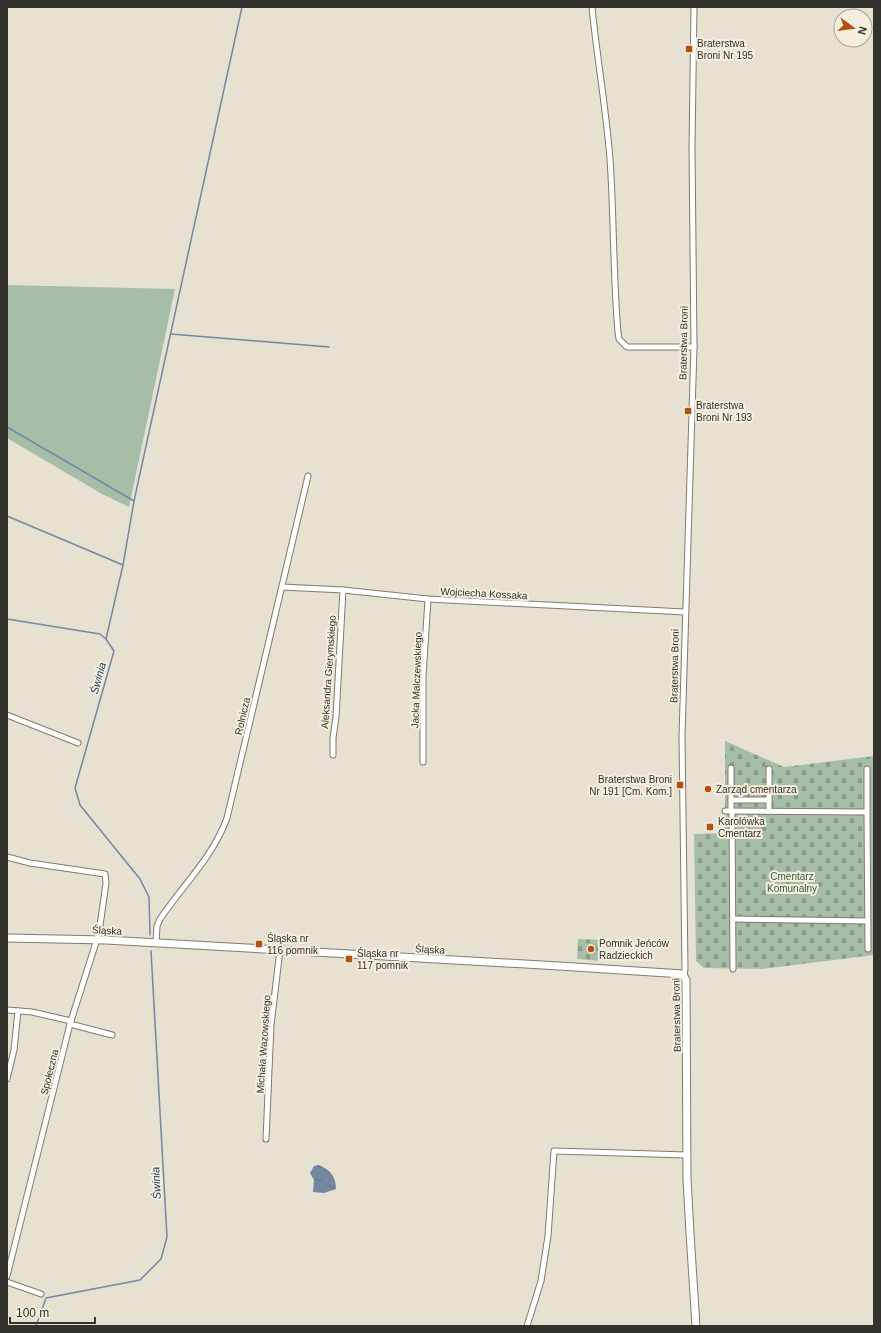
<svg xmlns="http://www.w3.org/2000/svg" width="881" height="1333" font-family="Arial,sans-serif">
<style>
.grass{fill:#a6bea8}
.cemetery{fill:url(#cemetery-stones)}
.water{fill:url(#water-ripples)}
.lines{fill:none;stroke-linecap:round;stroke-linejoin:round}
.stream{stroke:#7488a4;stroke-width:1.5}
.street-casing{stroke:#807b6d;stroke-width:7}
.secondary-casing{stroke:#807b6d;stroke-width:9}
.street{stroke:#fff;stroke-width:5}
.secondary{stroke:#fff;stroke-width:7}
.poi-dot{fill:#b35112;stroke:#f5eedf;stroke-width:1.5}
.labels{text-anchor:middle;stroke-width:4;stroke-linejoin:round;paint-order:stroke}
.poi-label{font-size:10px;fill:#34322c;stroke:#f5eedf;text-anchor:start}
.street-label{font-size:10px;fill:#34322c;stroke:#f5eedf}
.park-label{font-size:10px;fill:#335f39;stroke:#f5eedf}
.water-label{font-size:11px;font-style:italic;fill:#1b375f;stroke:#f5eedf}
</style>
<defs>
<pattern id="cemetery-stones" width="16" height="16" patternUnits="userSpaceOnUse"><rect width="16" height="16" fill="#a6bea8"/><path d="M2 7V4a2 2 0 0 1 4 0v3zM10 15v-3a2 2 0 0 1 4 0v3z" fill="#889b89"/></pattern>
<pattern id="water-ripples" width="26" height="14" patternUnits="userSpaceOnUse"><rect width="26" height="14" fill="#7488a4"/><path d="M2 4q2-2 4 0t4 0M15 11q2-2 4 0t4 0" fill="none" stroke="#607086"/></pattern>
</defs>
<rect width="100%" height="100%" fill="#e7e1d2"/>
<!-- grass -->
<polygon class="grass" points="7,285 175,289 129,507 102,494 7,438"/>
<!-- cemetery -->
<g class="cemetery">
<polygon points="725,741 784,767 874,756 874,955 761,969 704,968 696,961 694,834 725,833"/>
<polygon points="578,939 601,940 600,961 577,959"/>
</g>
<!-- water -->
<path class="water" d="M319,1165C330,1170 336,1176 336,1189L324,1193L313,1192L314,1180L310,1173L314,1166Z"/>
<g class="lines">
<!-- stream -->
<g class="stream">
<polyline points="171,334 329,347"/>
<polyline points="7,427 134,501 123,565 106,639 114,651 75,788 80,805 140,879 149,897 150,935"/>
<polyline points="134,501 242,7"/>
<polyline points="7,516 123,565"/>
<polyline points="7,619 100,634 106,639"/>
<polyline points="36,1326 46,1298 140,1280 161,1259 167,1237 151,951"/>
</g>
<defs>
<g id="street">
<path d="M592,7C597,58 606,108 610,159C614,216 613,275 618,332L619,339L627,347H694"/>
<polyline points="282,587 343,590 428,599 685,612"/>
<polyline points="7,715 78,743"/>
<polyline points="333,755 333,738 336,717 343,590"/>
<polyline points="423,762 423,676 428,599"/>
<polyline points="731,768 731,800 769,800 769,769"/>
<polyline points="731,800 731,811"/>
<polyline points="769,800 769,811"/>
<polyline points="725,811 867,812 867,769"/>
<polyline points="732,811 733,969"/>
<polyline points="867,812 868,949"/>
<polyline points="7,857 30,863 105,874 106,883 99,933 70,1024 7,1276"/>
<polyline points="733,919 868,921"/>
<path d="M156,943L157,926L160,919C183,885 213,857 227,818L308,476"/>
<polyline points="684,976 685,969 682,736 694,347 692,147 694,7"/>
<polyline points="7,1010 32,1012 71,1021"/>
<polyline points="70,1024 112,1035"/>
<polyline points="7,1079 14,1050 18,1011"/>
<polyline points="266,1139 271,1025 280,950"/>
<polyline points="7,1282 41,1294"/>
<polyline points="527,1326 541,1281 548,1236 554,1151 687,1155"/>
</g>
<polyline id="secondary" points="7,938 106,940 559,966 683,974 686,980 687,1179 690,1233 696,1326"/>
</defs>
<!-- street casing -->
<use href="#street" class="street-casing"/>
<!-- secondary casing -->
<use href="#secondary" class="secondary-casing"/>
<!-- street -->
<use href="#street" class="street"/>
<!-- secondary -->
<use href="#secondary" class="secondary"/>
</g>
<!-- markers -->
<g class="poi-dot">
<rect x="685" y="45" width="8" height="8" rx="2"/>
<rect x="684" y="407" width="8" height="8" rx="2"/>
<rect x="676" y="781" width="8" height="8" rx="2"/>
<circle cx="708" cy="789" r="4"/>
<rect x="706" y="823" width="8" height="8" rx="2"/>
<rect x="255" y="940" width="8" height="8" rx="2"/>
<circle cx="591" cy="949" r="4"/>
<rect x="345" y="955" width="8" height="8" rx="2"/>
</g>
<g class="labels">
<!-- poi labels -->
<g class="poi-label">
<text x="697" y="47">Braterstwa<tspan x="697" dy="12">Broni Nr 195</tspan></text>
<text x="696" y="409">Braterstwa<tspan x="696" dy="12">Broni Nr 193</tspan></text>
<text x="672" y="783" text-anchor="end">Braterstwa Broni<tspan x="672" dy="12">Nr 191 [Cm. Kom.]</tspan></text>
<text x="716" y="793">Zarząd cmentarza</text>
<text x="718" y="825">Karolówka<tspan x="718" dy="12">Cmentarz</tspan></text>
<text x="267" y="942">Śląska nr<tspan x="267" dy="12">116 pomnik</tspan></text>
<text x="599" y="947">Pomnik Jeńców<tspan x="599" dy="12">Radzieckich</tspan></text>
<text x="357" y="957">Śląska nr<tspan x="357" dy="12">117 pomnik</tspan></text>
</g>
<!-- street labels -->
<g class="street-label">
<text transform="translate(683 343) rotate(-89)" y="4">Braterstwa Broni</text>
<text transform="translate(484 593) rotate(3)" y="4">Wojciecha Kossaka</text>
<text transform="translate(674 666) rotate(-89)" y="4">Braterstwa Broni</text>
<text transform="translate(328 672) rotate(-86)" y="4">Aleksandra Gierymskiego</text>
<text transform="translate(416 680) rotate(-88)" y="4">Jacka Malczewskiego</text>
<text transform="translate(242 716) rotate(-77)" y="4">Rolnicza</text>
<text transform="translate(107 930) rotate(3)" y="4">Śląska</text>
<text transform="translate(430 949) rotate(3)" y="4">Śląska</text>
<text transform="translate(676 1015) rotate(-91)" y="4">Braterstwa Broni</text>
<text transform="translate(263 1044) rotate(-86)" y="4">Michała Wazowskiego</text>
<text transform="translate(49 1072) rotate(-76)" y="4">Społeczna</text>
</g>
<!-- park labels -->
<g class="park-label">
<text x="792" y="880">Cmentarz<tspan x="792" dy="12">Komunalny</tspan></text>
</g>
<!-- water labels -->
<g class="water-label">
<text transform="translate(98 678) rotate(-74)" y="4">Świnia</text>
<text transform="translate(156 1183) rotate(-93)" y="4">Świnia</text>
</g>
</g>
<!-- border -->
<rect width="881" height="1333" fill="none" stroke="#34322c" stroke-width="16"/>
<!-- north arrow -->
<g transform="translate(853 28) rotate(105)"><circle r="19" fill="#f5eedf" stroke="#a8a397"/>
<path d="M0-3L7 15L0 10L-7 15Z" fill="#b35112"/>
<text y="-6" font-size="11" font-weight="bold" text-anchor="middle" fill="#34322c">N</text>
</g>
<!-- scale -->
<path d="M10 1317v6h85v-6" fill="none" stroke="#34322c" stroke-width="2"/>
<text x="16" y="1317" font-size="12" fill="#34322c" stroke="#f5eedf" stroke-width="3" paint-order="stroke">100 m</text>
</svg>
